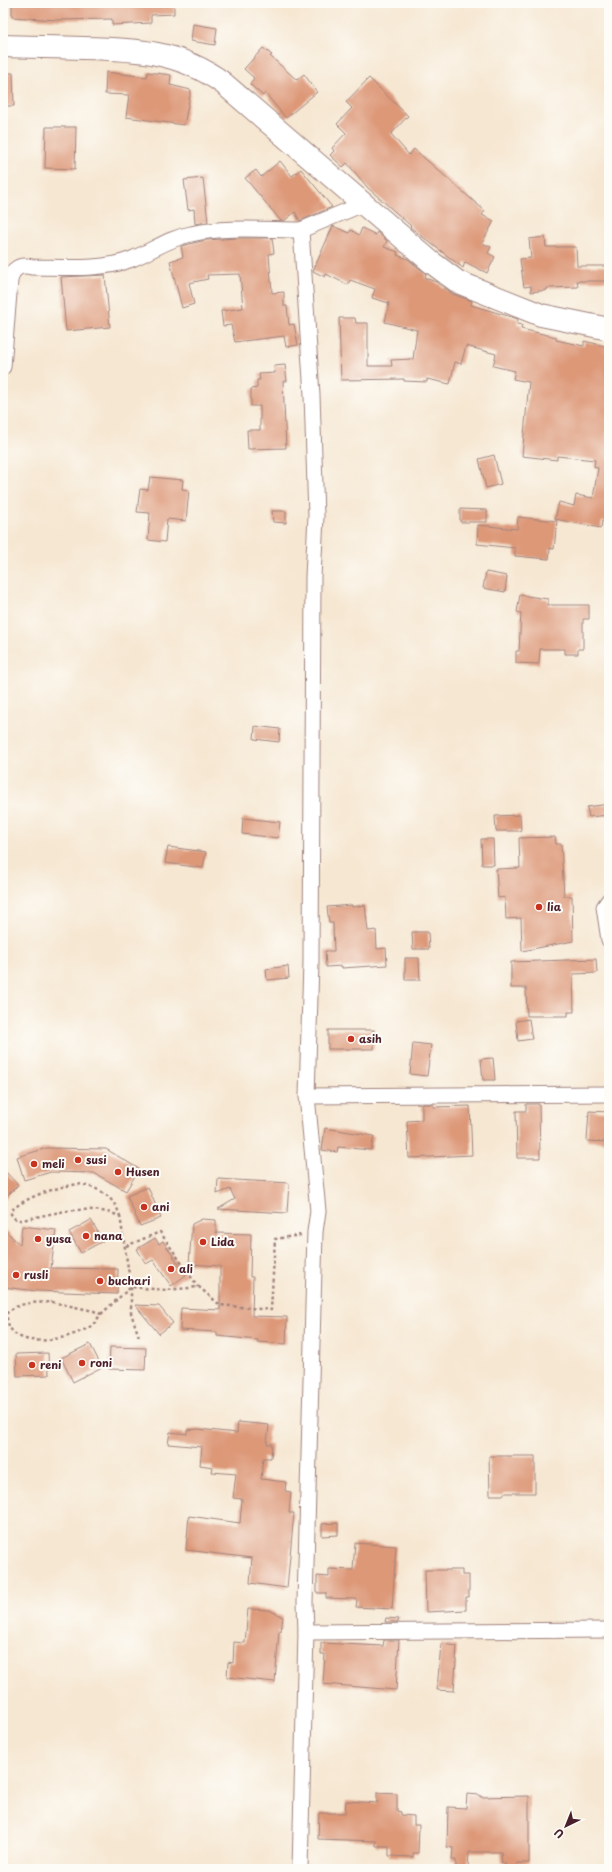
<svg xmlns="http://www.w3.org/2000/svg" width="612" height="1872" font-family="'Playpen Sans',sans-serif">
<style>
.building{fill:#dd9878}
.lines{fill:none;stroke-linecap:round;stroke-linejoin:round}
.street-casing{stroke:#a0837e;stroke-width:17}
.primary-casing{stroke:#a0837e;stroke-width:24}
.path{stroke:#a0837e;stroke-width:2.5;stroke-dasharray:3 3;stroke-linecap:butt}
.street{stroke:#fff;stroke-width:15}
.primary{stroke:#fff;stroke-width:22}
.poi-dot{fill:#c8321e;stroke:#fdfcf7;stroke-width:1.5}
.labels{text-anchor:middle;stroke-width:4;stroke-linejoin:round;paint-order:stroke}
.poi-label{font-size:11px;font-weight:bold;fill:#4a1f2b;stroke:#fdfcf7;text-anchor:start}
</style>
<rect width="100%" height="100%" fill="#fdfcf7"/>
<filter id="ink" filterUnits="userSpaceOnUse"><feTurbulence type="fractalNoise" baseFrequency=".025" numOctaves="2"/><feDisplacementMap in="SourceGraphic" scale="8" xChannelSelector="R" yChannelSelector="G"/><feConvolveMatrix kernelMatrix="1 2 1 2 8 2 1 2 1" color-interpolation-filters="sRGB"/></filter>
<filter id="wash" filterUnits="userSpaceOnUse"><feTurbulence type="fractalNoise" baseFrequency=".012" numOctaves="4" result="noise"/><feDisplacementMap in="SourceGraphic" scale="16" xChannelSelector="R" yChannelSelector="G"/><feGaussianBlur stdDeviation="0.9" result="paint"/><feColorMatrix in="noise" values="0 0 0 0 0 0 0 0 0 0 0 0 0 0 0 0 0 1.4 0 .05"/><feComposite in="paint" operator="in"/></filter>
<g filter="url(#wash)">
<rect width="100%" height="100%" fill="#f6e7d2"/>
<g id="blocks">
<!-- building -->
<g class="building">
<polygon points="12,3 174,3 174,14 151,15 151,23 112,25 112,19 57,20 12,17"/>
<polygon points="193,24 217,28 215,45 191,41"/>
<polygon points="263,48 272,55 270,56 297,80 304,74 317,92 286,118 265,93 263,96 250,84 254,78 244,69"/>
<polygon points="106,72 147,77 148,72 171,75 170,85 191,90 184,125 126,117 129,95 105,94"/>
<polygon points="3,73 13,73 14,106 3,106"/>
<polygon points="369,78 408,116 391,134 409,155 414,149 485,211 482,215 494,221 482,243 491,247 488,253 495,257 487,273 465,262 463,268 410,227 411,226 368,188 347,163 343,167 330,155 334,151 332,148 346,133 337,124 352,108 346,102"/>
<polygon points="46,127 76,127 75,169 45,168"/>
<polygon points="280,161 292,176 301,169 332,207 300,221 295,212 284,221 281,221 245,178 256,170 261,177"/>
<polygon points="203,178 208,222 195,224 194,209 188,210 184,180"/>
<polygon points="333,226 349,233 351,230 359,235 362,228 376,235 377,232 387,241 384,247 398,252 397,255 408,259 426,274 425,278 436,282 453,294 472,301 471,305 518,319 517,324 522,325 521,329 556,337 556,340 584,346 584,341 609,347 609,522 602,521 601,528 555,519 559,502 574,506 576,495 593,498 598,468 594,467 595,460 557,456 557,460 522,456 529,382 513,379 515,371 493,366 496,354 466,346 461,364 455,362 450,384 427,379 427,382 404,381 404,379 341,380 339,318 355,318 356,323 368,323 368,366 392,366 391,360 413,359 417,330 385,322 389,303 372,298 375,289 350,280 348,285 326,274 325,277 313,271"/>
<polygon points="545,237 546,247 576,247 577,266 609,266 609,281 577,281 578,287 547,288 547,290 531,292 531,286 524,287 520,259 531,258 529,239"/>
<polygon points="238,238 272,238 274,253 269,254 272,293 284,292 284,306 287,306 289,325 294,324 298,345 286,347 284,336 235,342 231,325 223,326 221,311 243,308 240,274 207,275 208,279 189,283 194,304 182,308 170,261 183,257 181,246 206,240"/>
<polygon points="105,275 110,327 66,331 61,277"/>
<polygon points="285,365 287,381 283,381 286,448 248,449 247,430 260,430 260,406 251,406 251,389 257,388 257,380 260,380 259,374 275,373 274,366"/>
<polygon points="494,455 501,484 486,488 479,459"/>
<polygon points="150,477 183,480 182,489 189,490 186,521 167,519 165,542 148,540 150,513 137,512 140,489 148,490"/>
<polygon points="460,509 487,510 487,522 460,522"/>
<polygon points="272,511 286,511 286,523 273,522"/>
<polygon points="518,517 557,521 554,549 550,548 549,559 515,556 515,548 477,544 478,525 517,529"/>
<polygon points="486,572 507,576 505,592 483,588"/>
<polygon points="520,595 548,599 548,605 589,605 589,619 583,619 583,649 578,649 578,654 565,654 565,649 540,649 539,664 516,663 516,651 519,651 521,613 517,612"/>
<polygon points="255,726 280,729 279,742 254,739"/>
<polygon points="609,804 609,815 589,817 587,807"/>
<polygon points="520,815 521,831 496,831 495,816"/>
<polygon points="243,818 280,822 278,838 242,834"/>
<polygon points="555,837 556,844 561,844 564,896 572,896 573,941 522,951 521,918 506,919 505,897 498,898 496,869 520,868 519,838"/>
<polygon points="481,839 493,839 494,865 482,865"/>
<polygon points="168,847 206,852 203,868 165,863"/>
<polygon points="352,905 352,907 365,905 368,931 376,930 377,949 386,948 387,965 342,968 342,966 326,967 325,951 334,951 333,923 329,923 327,907"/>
<polygon points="412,932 428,932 429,949 413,949"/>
<polygon points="405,958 419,958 420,980 405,980"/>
<polygon points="596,959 597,973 573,974 574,1012 568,1012 568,1016 527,1016 526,988 511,988 511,962"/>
<polygon points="288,966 289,978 267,980 266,969"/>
<polygon points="529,1019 532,1039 518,1041 516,1021"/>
<rect x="328" y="1030" width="46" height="19"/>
<polygon points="413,1043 431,1045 427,1076 410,1074"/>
<polygon points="493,1058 495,1080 483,1080 481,1059"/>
<polygon points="422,1104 433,1104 433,1107 470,1106 472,1155 409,1158 407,1121 422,1120"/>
<polygon points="526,1104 539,1104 540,1158 517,1158 516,1111 526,1111"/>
<polygon points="589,1111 609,1112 607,1142 587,1141"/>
<polygon points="325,1128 374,1136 371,1150 338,1147 337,1152 322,1150"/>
<polygon points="47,1148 106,1149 139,1169 126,1191 94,1173 51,1172 24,1180 17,1157"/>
<polygon points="3,1169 18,1185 3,1200"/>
<polygon points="218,1179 289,1183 287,1213 218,1209 235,1199 230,1189 217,1194"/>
<polygon points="148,1187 161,1218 140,1226 127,1196"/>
<polygon points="202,1219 216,1220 216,1233 251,1234 250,1277 253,1277 252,1316 287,1317 286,1344 257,1342 258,1340 217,1336 217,1332 180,1330 181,1308 220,1310 220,1266 189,1264 192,1224"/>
<polygon points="91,1220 103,1241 81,1253 69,1232"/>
<polygon points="22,1226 56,1230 51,1268 118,1269 117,1294 37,1291 3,1287 3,1228 20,1245"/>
<polygon points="155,1238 159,1244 163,1241 186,1275 171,1286 153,1260 146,1264 137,1249"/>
<polygon points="135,1305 159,1306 173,1323 159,1334"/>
<polygon points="90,1344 102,1367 73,1382 61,1358"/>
<polygon points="110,1347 146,1348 145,1370 109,1369"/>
<polygon points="48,1353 49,1375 17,1376 16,1354"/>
<polygon points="238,1422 269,1425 267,1444 272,1444 271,1458 263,1458 261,1479 286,1482 285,1491 291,1492 289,1513 294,1513 287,1588 250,1583 252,1558 186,1550 189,1516 240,1523 242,1499 233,1498 236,1474 212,1472 213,1467 200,1465 202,1447 168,1444 170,1432 187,1434 187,1430 198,1429 237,1433"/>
<polygon points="489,1456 535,1456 535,1493 504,1493 504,1495 490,1495"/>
<polygon points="338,1523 338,1535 322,1536 322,1524"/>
<polygon points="355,1543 396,1546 392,1609 356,1607 357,1600 354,1599 326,1598 326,1593 317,1593 317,1576 329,1577 329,1569 353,1570"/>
<polygon points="425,1570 462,1570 462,1575 469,1575 469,1597 466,1597 466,1610 426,1612"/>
<polygon points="248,1609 269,1610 283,1617 281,1631 279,1631 275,1682 227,1677 228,1662 233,1663 234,1642 245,1643"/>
<polygon points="386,1618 399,1619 398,1622 385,1622"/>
<polygon points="384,1640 399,1640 396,1690 323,1684 325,1654 321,1654 321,1643 383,1646"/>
<polygon points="441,1644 457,1646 454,1691 437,1690"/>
<polygon points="377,1793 397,1794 397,1811 401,1812 401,1815 414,1816 414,1825 419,1825 418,1853 413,1853 413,1857 389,1856 389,1846 376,1846 376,1841 318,1839 319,1813 345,1813 346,1801 377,1803"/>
<polygon points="467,1794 480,1795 480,1797 529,1796 529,1863 517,1863 517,1869 505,1869 505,1863 502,1863 501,1852 469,1852 468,1869 456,1869 456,1860 452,1860 453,1848 447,1847 448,1807 466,1808"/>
</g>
</g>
</g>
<g filter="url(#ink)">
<use href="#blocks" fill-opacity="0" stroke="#a0837e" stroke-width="1"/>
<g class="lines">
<defs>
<g id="street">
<path d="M3,367L10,281C12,268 20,264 32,267C64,267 101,271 132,259C152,251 169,238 191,234C226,226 265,230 301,230"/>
<polyline points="609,900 604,907 609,940"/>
<polyline points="307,1096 609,1094"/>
<polyline points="306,1632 609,1630"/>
<polyline points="300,1869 306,1632 305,1602 315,1232 318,1211 307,1096 311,963 313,577 316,516 312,395 301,230 363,204"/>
</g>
<path id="primary" d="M3,46C30,47 56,47 83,48C135,49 180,51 223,83L431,262L458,282L541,315L609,329"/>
</defs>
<!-- street casing -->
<use href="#street" class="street-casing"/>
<!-- primary casing -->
<use href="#primary" class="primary-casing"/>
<!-- path -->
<g class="path">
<path d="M78,1184C98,1187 114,1196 120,1216C85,1203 57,1213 22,1220H16L11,1214V1211C26,1196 58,1187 78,1184Z"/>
<polyline points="120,1216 131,1287 131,1313 139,1337"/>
<polyline points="126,1246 160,1232 198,1287"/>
<path d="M52,1302L94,1311L101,1314C98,1318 95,1323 91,1326C70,1340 5,1355 7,1313C20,1301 36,1303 52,1302Z"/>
<polyline points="101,1314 131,1287 167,1290 199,1287 220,1305 271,1310 275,1239 301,1235"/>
</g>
<!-- street -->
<use href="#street" class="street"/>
<!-- primary -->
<use href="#primary" class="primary"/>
</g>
</g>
<!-- markers -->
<g class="poi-dot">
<circle cx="539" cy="907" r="4"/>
<circle cx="351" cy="1039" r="4"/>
<circle cx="78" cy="1160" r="4"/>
<circle cx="34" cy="1164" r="4"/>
<circle cx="118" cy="1172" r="4"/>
<circle cx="144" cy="1207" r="4"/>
<circle cx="86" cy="1236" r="4"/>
<circle cx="38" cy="1239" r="4"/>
<circle cx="203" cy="1242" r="4"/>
<circle cx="171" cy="1269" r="4"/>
<circle cx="16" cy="1275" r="4"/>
<circle cx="100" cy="1281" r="4"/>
<circle cx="82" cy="1363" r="4"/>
<circle cx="32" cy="1365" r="4"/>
</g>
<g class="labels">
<!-- poi labels -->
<g class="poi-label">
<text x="547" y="911">lia</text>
<text x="359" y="1043">asih</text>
<text x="86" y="1164">susi</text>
<text x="42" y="1168">meli</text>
<text x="126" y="1176">Husen</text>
<text x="152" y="1211">ani</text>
<text x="94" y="1240">nana</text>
<text x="46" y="1243">yusa</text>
<text x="211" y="1246">Lida</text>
<text x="179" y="1273">ali</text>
<text x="24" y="1279">rusli</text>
<text x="108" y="1285">buchari</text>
<text x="90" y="1367">roni</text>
<text x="40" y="1369">reni</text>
</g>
</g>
<!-- margin -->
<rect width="612" height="1872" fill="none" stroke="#fdfcf7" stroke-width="16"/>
<!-- north arrow -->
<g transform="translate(566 1826) rotate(223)" stroke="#fdfcf7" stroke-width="3" paint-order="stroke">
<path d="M0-3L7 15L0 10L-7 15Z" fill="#4a1f2b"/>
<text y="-6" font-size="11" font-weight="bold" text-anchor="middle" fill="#4a1f2b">U</text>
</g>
</svg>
